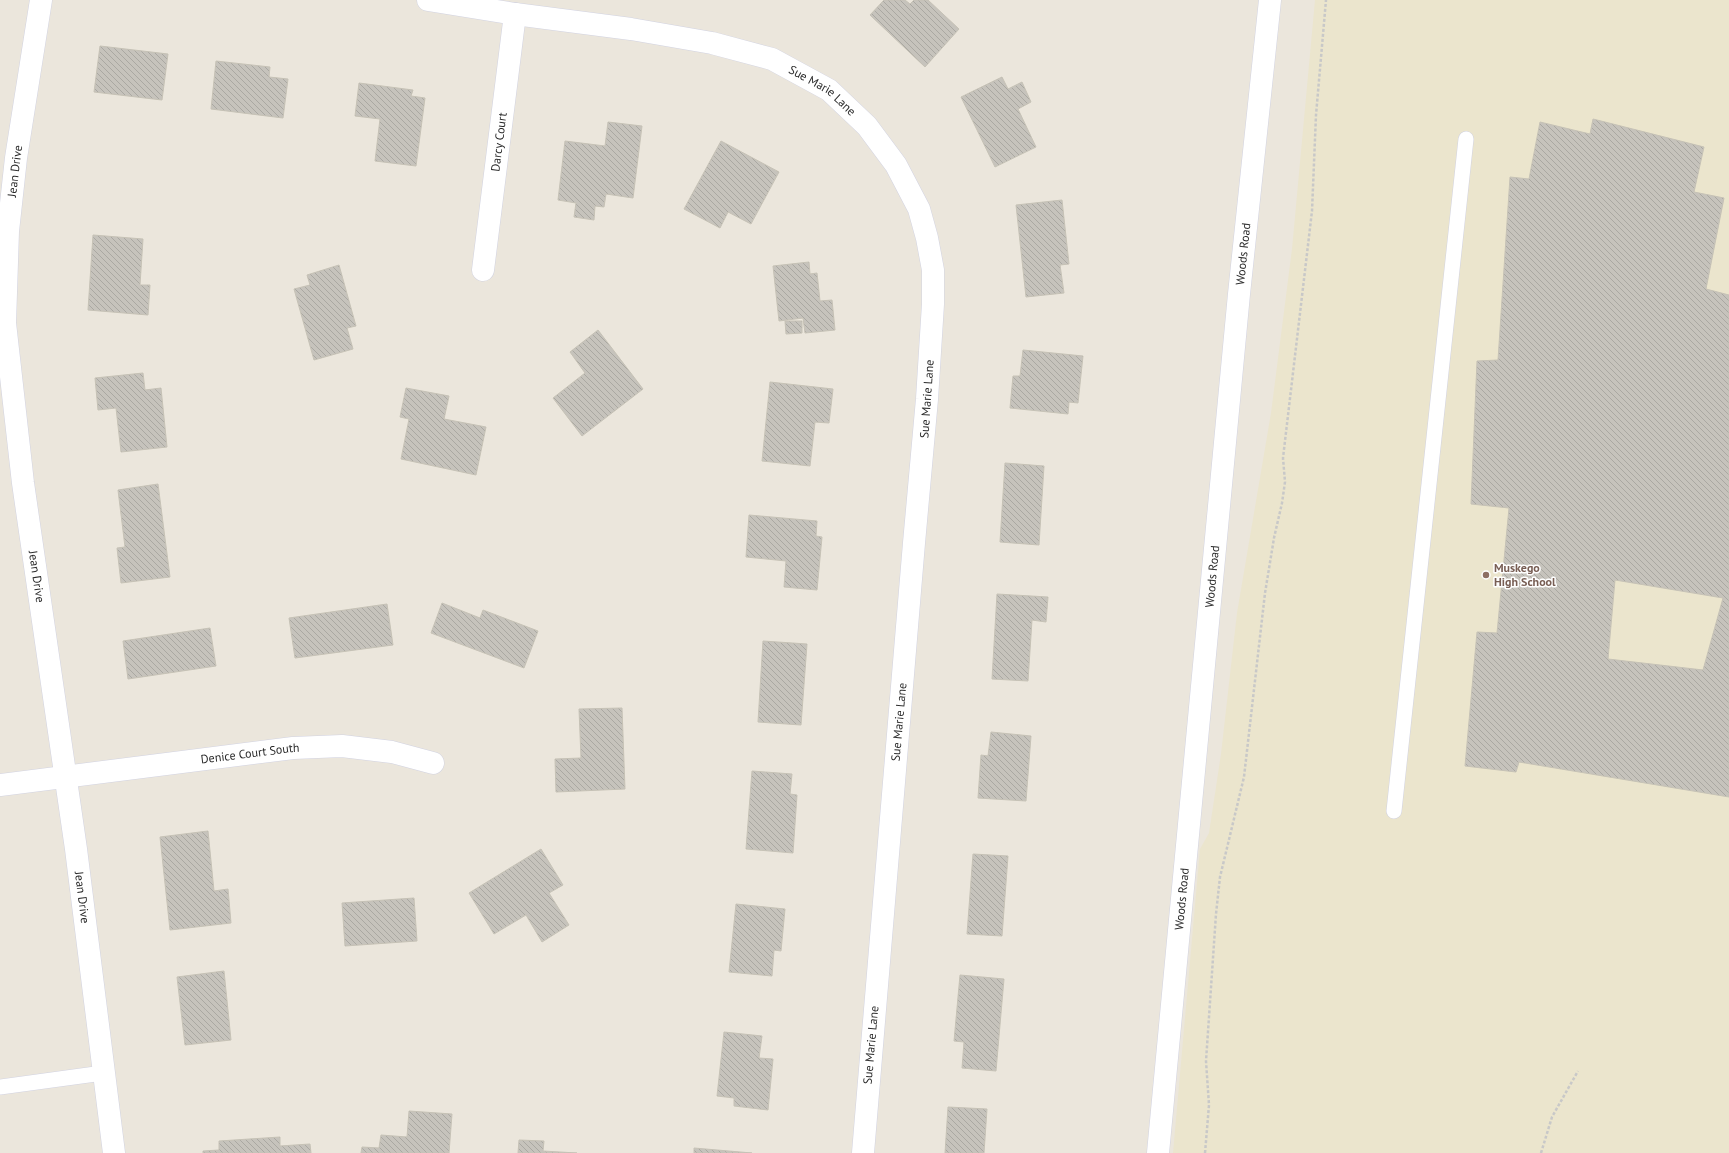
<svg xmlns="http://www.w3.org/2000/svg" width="1729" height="1153" font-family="'PT Sans',sans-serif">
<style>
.education{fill:#ebe5cd}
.building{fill:url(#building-back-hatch);stroke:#c6c2b6;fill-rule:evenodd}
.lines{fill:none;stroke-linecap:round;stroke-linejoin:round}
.service-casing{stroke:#d2d3e1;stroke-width:16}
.minor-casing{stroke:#d2d3e1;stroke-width:23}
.tertiary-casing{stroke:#d2d3e1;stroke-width:23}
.path{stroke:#c8c8c8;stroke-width:2.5;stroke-dasharray:3 2;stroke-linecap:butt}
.service{stroke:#fff;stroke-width:15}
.minor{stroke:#fff;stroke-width:22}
.tertiary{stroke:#fff;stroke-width:22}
.education-dot{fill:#8d6e63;stroke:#fff;stroke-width:1.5}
.labels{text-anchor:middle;stroke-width:3;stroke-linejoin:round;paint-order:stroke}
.street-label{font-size:12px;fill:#2a2a2a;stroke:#fff}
.education-label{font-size:12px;font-weight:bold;fill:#785e54;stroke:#fff;text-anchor:start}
</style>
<defs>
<pattern id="building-back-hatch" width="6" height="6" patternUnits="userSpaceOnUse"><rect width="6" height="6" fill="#c6c3bc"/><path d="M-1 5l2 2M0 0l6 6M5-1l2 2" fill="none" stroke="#aaa8a2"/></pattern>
</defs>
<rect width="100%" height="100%" fill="#ebe6dc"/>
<!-- education -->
<polygon class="education" points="1315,0 1729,0 1729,1153 1173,1153 1200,849 1209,833 1221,754 1237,613 1271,413 1292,249"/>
<!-- building -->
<g class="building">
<polygon points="884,0 905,0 910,4 914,0 928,0 959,29 925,67 870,15"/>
<polygon points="100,46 168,54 162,100 94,92"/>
<polygon points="216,61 270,67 269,77 288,79 283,118 211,109"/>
<polygon points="1002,77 1008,89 1022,82 1031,102 1018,109 1036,147 995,167 961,97"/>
<polygon points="359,83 413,90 411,96 425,98 416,166 375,161 380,119 355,116"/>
<path d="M1593,119L1704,147L1694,192L1724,198L1706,289L1729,295V797L1519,762L1516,772L1465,766L1477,632L1497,633L1509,508L1471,504L1477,361L1498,360L1510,177L1529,179L1540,122L1590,134ZM1615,580L1723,598L1703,670L1608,659Z"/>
<polygon points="608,122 642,126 633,198 606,194 604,207 595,206 594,220 574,217 576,203 558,200 565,141 605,146"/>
<polygon points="721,141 779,172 751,224 728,212 720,228 684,209"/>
<polygon points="1062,200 1069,264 1060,265 1064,293 1026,297 1016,205"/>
<polygon points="93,235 143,239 140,285 150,285 148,315 88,310"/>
<polygon points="809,262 810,274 817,273 820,301 832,300 835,330 805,333 803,318 779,321 773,266"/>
<polygon points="339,265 356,326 347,328 353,349 314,360 294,289 310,285 307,275"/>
<polygon points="785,321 802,321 802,333 786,334"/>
<polygon points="598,330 643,389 582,436 553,398 585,373 570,352"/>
<polygon points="1023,350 1083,356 1078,403 1069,402 1068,414 1010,408 1013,376 1020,376"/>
<polygon points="143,373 145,390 161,388 167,447 121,452 116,408 98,410 95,378"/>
<polygon points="770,382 833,389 829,423 815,422 810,466 762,461"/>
<polygon points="406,388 449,396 444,419 486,427 476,475 401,459 409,419 400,417"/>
<polygon points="1005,463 1044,466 1039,545 1000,542"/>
<polygon points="158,484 170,577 121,583 117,548 125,547 118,490"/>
<polygon points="749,515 817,521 816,536 822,537 817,590 784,587 786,561 746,557"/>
<polygon points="997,594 1048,597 1046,622 1032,620 1028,681 992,679"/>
<polygon points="442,603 480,618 483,610 538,631 524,668 431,633"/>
<polygon points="387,604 393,645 295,658 289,618"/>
<polygon points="210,628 216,666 128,679 123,641"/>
<polygon points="763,641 807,644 801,725 758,722"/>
<polygon points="622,708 625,789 556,792 555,759 581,758 579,709"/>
<polygon points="991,732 1031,736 1026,801 978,798 981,755 988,756"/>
<polygon points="752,771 792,774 790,794 797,795 793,853 746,849"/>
<polygon points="208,831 214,891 228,889 231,923 170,930 160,837"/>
<polygon points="541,849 563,885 549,893 569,925 542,942 526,915 494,934 469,893"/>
<polygon points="973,854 1008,856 1002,936 967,934"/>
<polygon points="414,898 417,941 345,946 342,903"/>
<polygon points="736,904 785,909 781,951 774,950 772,976 729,972"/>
<polygon points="224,971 231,1040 185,1045 177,977"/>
<polygon points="960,975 1004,979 996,1071 962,1068 964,1042 954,1041"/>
<polygon points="724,1032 762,1036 759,1058 773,1059 768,1110 734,1106 734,1098 717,1096"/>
<polygon points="948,1107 987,1109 984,1153 945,1153"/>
<polygon points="409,1111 452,1114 449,1153 361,1153 362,1147 379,1148 381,1135 407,1137"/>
<polygon points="280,1137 280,1146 310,1144 311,1153 203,1153 203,1151 219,1150 219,1141"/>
<polygon points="519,1140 544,1141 543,1151 577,1153 518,1153"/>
<polygon points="694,1148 752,1153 694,1153"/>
</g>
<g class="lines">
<defs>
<g id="service">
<polyline points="1394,811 1466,139"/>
<polyline points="0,1087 103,1073"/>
</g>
<g id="minor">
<path id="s1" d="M41,0L16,158L8,231L5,323L23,483L76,849L114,1153"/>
<path id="s2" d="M428,0L515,14L631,29L712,43L772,59L829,90L867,126L896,165L919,209L927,238L933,270V304L927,399L914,543L863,1153"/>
<path id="s3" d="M483,270L515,14"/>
<path id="s4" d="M0,785L293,748L342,746L392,752L433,763"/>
</g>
<g id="tertiary">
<path id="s5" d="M1158,1153L1239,294L1270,0"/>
</g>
</defs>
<!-- service casing -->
<use href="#service" class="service-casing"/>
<!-- minor casing -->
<use href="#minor" class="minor-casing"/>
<!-- tertiary casing -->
<use href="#tertiary" class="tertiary-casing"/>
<!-- path -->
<g class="path">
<polyline points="1205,1153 1209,1105 1206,1061 1216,914 1220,877 1244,777 1265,593 1274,538 1282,503 1285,482 1283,458 1312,211 1316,115 1326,0"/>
<polyline points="1541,1153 1552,1117 1578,1071"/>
</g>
<!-- service -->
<use href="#service" class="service"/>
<!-- minor -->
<use href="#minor" class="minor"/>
<!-- tertiary -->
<use href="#tertiary" class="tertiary"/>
</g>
<!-- markers -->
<circle class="education-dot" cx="1486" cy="575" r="4"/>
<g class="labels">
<!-- street labels -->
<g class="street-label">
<text dy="4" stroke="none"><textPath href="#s2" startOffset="409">Sue Marie Lane</textPath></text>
<text dy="4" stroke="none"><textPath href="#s3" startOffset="129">Darcy Court</textPath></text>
<text transform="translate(15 171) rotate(-83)" y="4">Jean Drive</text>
<text dy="4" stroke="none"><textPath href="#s5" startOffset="903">Woods Road</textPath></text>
<text transform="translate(927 399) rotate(-86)" y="4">Sue Marie Lane</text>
<text dy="4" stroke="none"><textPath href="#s5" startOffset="579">Woods Road</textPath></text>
<text dy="4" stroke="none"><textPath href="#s1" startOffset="581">Jean Drive</textPath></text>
<text transform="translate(899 722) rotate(-85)" y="4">Sue Marie Lane</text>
<text dy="4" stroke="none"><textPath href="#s4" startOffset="252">Denice Court South</textPath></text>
<text dy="4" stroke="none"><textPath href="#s1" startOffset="905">Jean Drive</textPath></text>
<text dy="4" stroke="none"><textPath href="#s5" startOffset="255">Woods Road</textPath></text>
<text transform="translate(871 1045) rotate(-85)" y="4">Sue Marie Lane</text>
</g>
<!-- education labels -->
<g class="education-label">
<text x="1494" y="572">Muskego<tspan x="1494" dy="14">High School</tspan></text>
</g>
</g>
</svg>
